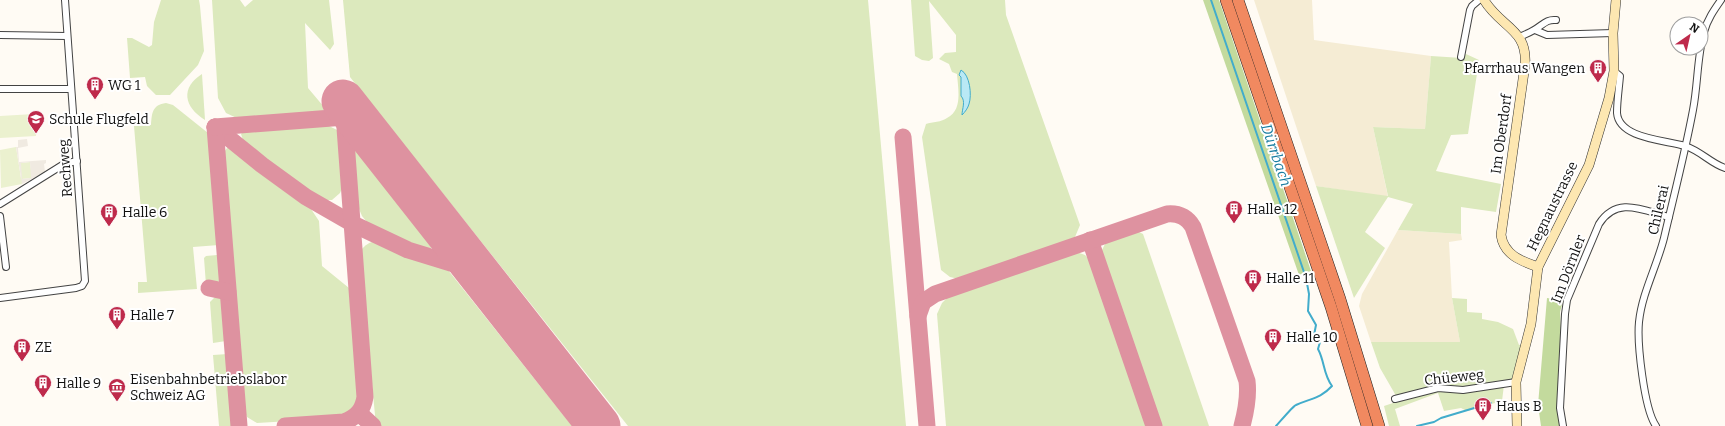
<svg xmlns="http://www.w3.org/2000/svg" width="1725" height="426" font-family="Bitter,serif">
<style>
.farmland{fill:#f5ecd4}
.green{fill:#dce9bd}
.forest{fill:#c3da9d}
.pitch{fill:#ebf1cf}
.plaza{fill:#f0eae1;fill-rule:evenodd}
.water{fill:#b9e9f5;stroke:#42accb}
.lines{fill:none;stroke-linecap:round;stroke-linejoin:round}
.stream{stroke:#42accb;stroke-width:2}
.taxiway{stroke:#de92a0;stroke-width:17}
.runway{stroke:#de92a0;stroke-width:43}
.street-casing{stroke:#434343;stroke-width:8}
.secondary-casing{stroke:#323232;stroke-width:10}
.highway-casing{stroke:#212121;stroke-width:12}
.street{stroke:#fff;stroke-width:6}
.secondary{stroke:#fde7b1;stroke-width:9}
.highway{stroke:#f18960;stroke-width:11}
.labels{text-anchor:middle;stroke-width:4;stroke-linejoin:round;paint-order:stroke}
.poi-label{font-size:14px;fill:#101010;stroke:#fff;text-anchor:start}
.street-label{font-size:14px;fill:#101010;stroke:#fff}
.water-label{font-size:15px;font-style:italic;fill:#1b7ea1;stroke:#fff}
</style>
<rect width="100%" height="100%" fill="#fffbf4"/>
<!-- farmland -->
<g class="farmland">
<polygon points="1254,0 1312,0 1314,40 1431,56 1425,129 1373,127 1388,197 1316,186"/>
<polygon points="1398,230 1461,234 1462,240 1449,242 1452,298 1460,342 1371,342 1359,306 1362,294"/>
</g>
<!-- green -->
<g class="green">
<polygon points="161,0 199,0 200,6 204,51 198,65 170,95 156,95 147,86 145,77 130,78 127,38 132,38 149,47 152,45 154,22"/>
<polygon points="212,0 240,0 245,7 253,0 329,0 334,44 330,50 305,23 308,88 324,107 323,113 241,120 226,113 218,98"/>
<polygon points="343,0 868,0 906,426 628,426 350,77"/>
<path d="M911,0H1005L1006,15L1080,225L1075,237L1063,245L963,280L950,277L941,270L922,137L926,124C932,122 942,122 947,118C963,110 958,89 957,74L952,72L949,64L939,59L945,53L956,52V35L929,1L933,58L929,61L922,60L915,56Z"/>
<polygon points="1466,54 1479,60 1468,134 1451,135 1436,171 1501,184 1496,212 1461,207 1461,234 1398,230 1413,204 1388,197 1365,232 1385,248 1354,298 1316,186 1388,196 1373,127 1425,129 1431,56 1462,58"/>
<path d="M202,74L205,120C184,107 180,88 202,74Z"/>
<path d="M166,103L173,105L208,133L219,245L193,247L197,289L138,293V282H147L134,126L151,125C152,113 152,105 166,103Z"/>
<polygon points="325,124 337,130 342,141 344,184 340,193 332,200 320,200 285,178 244,143 241,134 246,129"/>
<polygon points="354,146 434,243 430,249 405,241 371,227 362,216 357,204 352,150"/>
<polygon points="227,148 236,149 265,173 309,206 319,221 322,266 349,288 359,394 352,410 339,418 257,423 247,417 241,403 222,155"/>
<polygon points="1135,230 1143,234 1209,426 1159,426 1102,264 1101,252 1107,240"/>
<path d="M372,242H376L448,270L572,426H376L360,255C361,248 366,244 372,242Z"/>
<polygon points="1074,251 1085,255 1092,262 1149,426 946,426 937,314 942,303 950,295"/>
<polygon points="217,255 217,256 220,256 221,278 215,287 209,288 209,286 206,285 204,258 206,256"/>
<polygon points="215,297 219,297 224,303 226,341 213,343 210,302"/>
<polygon points="1452,298 1467,299 1467,312 1482,313 1482,319 1498,322 1513,329 1519,345 1524,344 1516,382 1438,390 1504,385 1502,401 1467,411 1461,408 1444,411 1438,393 1395,409 1400,426 1389,426 1384,406 1399,401 1380,368 1371,342 1460,342"/>
<polygon points="228,354 232,426 219,426 213,355"/>
</g>
<!-- forest -->
<g class="forest">
<polygon points="1203,0 1219,0 1311,271 1299,275"/>
<polygon points="1547,298 1563,301 1560,312 1561,334 1560,426 1541,426 1538,405"/>
</g>
<!-- pitch -->
<g class="pitch">
<polygon points="34,114 36,136 0,138 0,116"/>
<polygon points="16,147 21,178 21,163 30,162 32,178 22,179 22,184 1,188 0,150"/>
</g>
<!-- plaza -->
<path class="plaza" d="M27,139L28,146L18,148L19,162L46,160V163L44,164L45,172L22,184L16,147H18V140ZM30,162L31,178L22,179L21,163Z"/>
<!-- water -->
<path class="water" d="M961,70C970,75 972,95 969,104C968,108 965,112 962,115C962,109 966,101 961,96V77L959,75Z"/>
<g class="lines">
<!-- stream -->
<g class="stream">
<path d="M1211,0L1306,278L1309,294L1308,311L1316,325L1314,335L1320,342L1318,349C1325,362 1323,374 1332,386C1320,399 1311,398 1296,405C1293,406 1279,423 1276,426"/>
<polyline points="1417,426 1434,422 1441,418 1491,403"/>
</g>
<!-- taxiway -->
<g class="taxiway">
<polyline points="215,127 262,165 306,197 353,224 408,250 460,266 472,271 486,282"/>
<polyline points="215,127 239,426"/>
<polyline points="215,127 345,117"/>
<polyline points="903,137 927,426"/>
<polyline points="1090,240 1154,426"/>
<polyline points="209,288 228,292"/>
<path d="M918,316L923,302L935,294L1167,214C1179,213 1187,217 1193,227L1247,381C1249,397 1246,411 1242,426"/>
<polyline points="359,413 373,426"/>
<path d="M285,426L344,422C357,417 363,410 365,397L343,101"/>
</g>
<!-- runway -->
<polyline class="runway" points="343,101 599,426"/>
<defs>
<g id="street">
<polyline points="1535,30 1547,35 1613,33"/>
<polyline points="0,35 67,36"/>
<path d="M1519,37C1524,35 1529,33 1534,30C1543,25 1546,19 1556,20"/>
<polyline points="1461,57 1470,10 1472,6 1479,0"/>
<path d="M1614,71L1620,76C1619,88 1617,101 1617,113C1619,139 1666,140 1685,146C1701,151 1710,163 1725,168"/>
<polyline points="0,89 71,89"/>
<polyline points="0,204 64,164 77,161"/>
<polyline points="0,216 6,267"/>
<polyline points="0,298 76,288 82,286 85,281 65,0"/>
<polyline points="1395,399 1438,388 1463,390 1516,382"/>
<path d="M1563,426L1560,408L1565,314L1567,300L1599,224C1617,196 1642,210 1669,217"/>
<path d="M1656,426C1644,409 1637,343 1639,322C1642,293 1657,266 1664,238C1674,195 1685,153 1693,110C1698,84 1697,57 1704,32C1707,20 1714,10 1721,0"/>
</g>
<g id="secondary">
<path d="M1484,0C1501,28 1528,29 1525,65L1501,235C1504,255 1521,261 1538,267"/>
<polyline points="1517,426 1516,382 1531,324 1538,267 1589,165 1609,98 1614,71 1613,33 1616,0"/>
</g>
<g id="highway">
<polyline points="1226,0 1331,307 1367,426"/>
<polyline points="1238,0 1340,299 1379,426"/>
</g>
</defs>
<!-- street casing -->
<use href="#street" class="street-casing"/>
<!-- secondary casing -->
<use href="#secondary" class="secondary-casing"/>
<!-- highway casing -->
<use href="#highway" class="highway-casing"/>
<!-- street -->
<use href="#street" class="street"/>
<!-- secondary -->
<use href="#secondary" class="secondary"/>
<!-- highway -->
<use href="#highway" class="highway"/>
</g>
<!-- icons -->
<defs>
<symbol id="building-pin" viewBox="-11 -11 22 30"><path d="M0 17L-7.5 6A9.5 9.5 0 1 1 7.5 6Z" fill="#be2a4b" stroke="#fff"/><path d="M-4-6H4V6H1V3H-1V6H-4ZM-2.5-4.3h1.7v1.8h-1.7ZM.8-4.3h1.7v1.8H.8ZM-2.5-1h1.7V.8h-1.7ZM.8-1h1.7V.8H.8Z" fill="#fff"/></symbol>
<symbol id="school-pin" viewBox="-11 -11 22 30"><path d="M0 17L-7.5 6A9.5 9.5 0 1 1 7.5 6Z" fill="#be2a4b" stroke="#fff"/><path d="M0-5L7-2L0 1L-7-2ZM-4 1L0 2.5L4 1V4Q0 6-4 4Z" fill="#fff"/></symbol>
<symbol id="museum-pin" viewBox="-11 -11 22 30"><path d="M0 17L-7.5 6A9.5 9.5 0 1 1 7.5 6Z" fill="#be2a4b" stroke="#fff"/><path d="M0-6L6-3V-2H-6V-3ZM-5-1h2V3h-2ZM-1-1h2V3h-2ZM3-1h2V3H3ZM-6 4H6V6H-6Z" fill="#fff"/></symbol>
</defs>
<g fill-rule="evenodd">
<use href="#building-pin" x="1588" y="58" width="20" height="27"/>
<use href="#building-pin" x="85" y="75" width="20" height="27"/>
<use href="#school-pin" x="26" y="109" width="20" height="27"/>
<use href="#building-pin" x="1224" y="199" width="20" height="27"/>
<use href="#building-pin" x="99" y="202" width="20" height="27"/>
<use href="#building-pin" x="1243" y="268" width="20" height="27"/>
<use href="#building-pin" x="107" y="305" width="20" height="27"/>
<use href="#building-pin" x="1263" y="327" width="20" height="27"/>
<use href="#building-pin" x="12" y="337" width="20" height="27"/>
<use href="#building-pin" x="33" y="373" width="20" height="27"/>
<use href="#museum-pin" x="107" y="377" width="20" height="27"/>
<use href="#building-pin" x="1473" y="396" width="20" height="27"/>
</g>
<g class="labels">
<!-- poi labels -->
<g class="poi-label">
<text x="1585" y="73" text-anchor="end">Pfarrhaus Wangen</text>
<text x="108" y="90">WG 1</text>
<text x="49" y="124">Schule Flugfeld</text>
<text x="1247" y="214">Halle 12</text>
<text x="122" y="217">Halle 6</text>
<text x="1266" y="283">Halle 11</text>
<text x="130" y="320">Halle 7</text>
<text x="1286" y="342">Halle 10</text>
<text x="35" y="352">ZE</text>
<text x="130" y="384">Eisenbahnbetriebslabor<tspan x="130" dy="16">Schweiz AG</tspan></text>
<text x="56" y="388">Halle 9</text>
<text x="1496" y="411">Haus B</text>
</g>
<!-- street labels -->
<g class="street-label">
<text transform="translate(1501 134) rotate(-82)" y="5">Im Oberdorf</text>
<text transform="translate(65 168) rotate(-94)" y="5">Rechweg</text>
<text transform="translate(1552 206) rotate(-64)" y="5">Hegnaustrasse</text>
<text transform="translate(1658 210) rotate(-77)" y="5">Chilerai</text>
<text transform="translate(1568 269) rotate(-69)" y="5">Im Dörnler</text>
<text transform="translate(1454 377) rotate(-6)" y="5">Chüeweg</text>
</g>
<!-- water labels -->
<g class="water-label">
<text transform="translate(1276 155) rotate(71)" y="5">Dürrbach</text>
</g>
</g>
<!-- north arrow -->
<g transform="translate(1689 36) rotate(34)"><circle r="19" fill="#ffffff" stroke="#9f9f9f"/>
<path d="M0-3L7 15L0 10L-7 15Z" fill="#be2a4b"/>
<text y="-6" font-size="11" font-weight="bold" text-anchor="middle" fill="#101010">N</text>
</g>
</svg>
